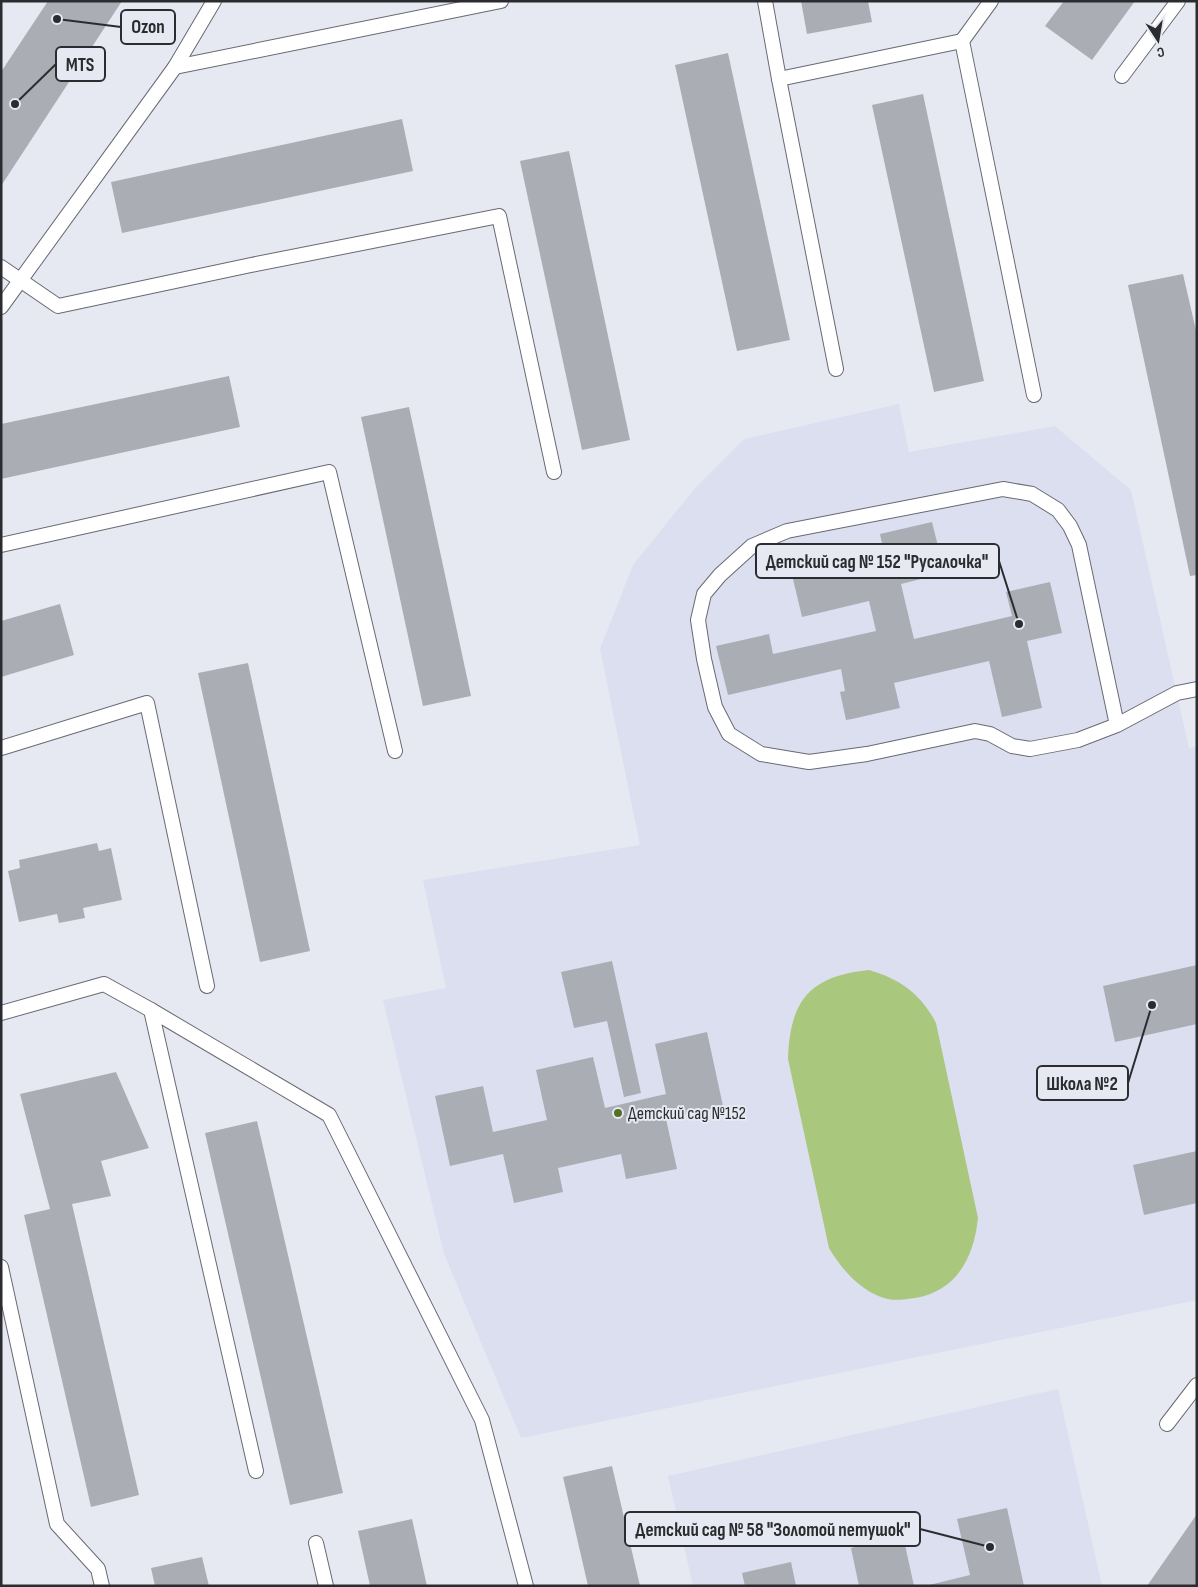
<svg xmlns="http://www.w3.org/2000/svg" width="1198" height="1587" font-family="'Sofia Sans Condensed',sans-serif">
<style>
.built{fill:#dbdfef}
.pitch{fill:#aac77e}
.building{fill:#abadb5}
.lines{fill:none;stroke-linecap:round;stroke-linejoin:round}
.lane-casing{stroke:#686a72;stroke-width:16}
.lane{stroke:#fff;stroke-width:14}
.poi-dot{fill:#567023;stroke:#e7e9f2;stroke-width:2}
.labels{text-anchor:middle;stroke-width:4;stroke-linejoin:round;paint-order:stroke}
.poi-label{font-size:18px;fill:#2b2c2f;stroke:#e7e9f2;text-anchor:start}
.leader{fill:none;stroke:#2b2c2f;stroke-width:2}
.callout-dot{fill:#2b2c2f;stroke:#e7e9f2;stroke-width:2}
.callout{fill:#e7e9f2;stroke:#2b2c2f;stroke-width:2}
.callout-label{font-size:19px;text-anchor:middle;font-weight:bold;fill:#2b2c2f}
</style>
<rect width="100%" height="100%" fill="#e7e9f2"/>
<!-- built -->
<g class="built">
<polygon points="899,404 909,452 1055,426 1131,490 1189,748 1197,746 1197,1300 521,1438 444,1254 383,1000 446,988 423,880 640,845 600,649 633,565 695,488 744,439"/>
<polygon points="1058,1389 1102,1586 693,1586 668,1476"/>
</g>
<!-- pitch -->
<path class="pitch" d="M869,970C900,979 921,994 936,1023L978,1218C974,1257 957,1291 915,1298C907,1299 896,1301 888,1299C862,1293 842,1270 829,1248L788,1059C790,1000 810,976 869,970Z"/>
<!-- building -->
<g class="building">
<polygon points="48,1 122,1 1,186 1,72"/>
<polygon points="801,1 868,1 872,22 807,34"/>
<polygon points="1064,1 1135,1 1092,60 1045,26"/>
<polygon points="728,53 790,340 737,351 675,65"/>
<polygon points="923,94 984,381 934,392 872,105"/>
<polygon points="402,119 413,171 122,233 111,182"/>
<polygon points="569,151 630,440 582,450 520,161"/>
<polygon points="1183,274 1197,335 1197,575 1190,576 1128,285"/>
<polygon points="229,376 240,427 1,479 1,424"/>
<polygon points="409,407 471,696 423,706 361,417"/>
<polygon points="932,522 939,550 932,551 937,575 901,584 914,639 1012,616 1006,592 1050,582 1062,633 1027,641 1042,708 1002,717 989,661 894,683 900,708 852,719 846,720 840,692 845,691 841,669 728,695 716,646 769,634 773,654 876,631 869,601 802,617 793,579 885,558 880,534"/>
<polygon points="60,604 74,655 1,677 1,621"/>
<polygon points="248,663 310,951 260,962 198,673"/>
<polygon points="97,843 99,851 111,848 122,900 83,908 85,918 59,923 57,914 19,922 8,871 20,868 19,860"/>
<polygon points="612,961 641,1093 624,1097 607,1021 574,1028 561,972"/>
<polygon points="1197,965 1197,1024 1115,1042 1103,986"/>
<polygon points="707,1032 723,1106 666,1119 677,1169 626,1179 621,1154 558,1168 563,1192 514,1203 503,1154 450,1166 435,1096 483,1086 493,1132 547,1120 536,1070 593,1057 605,1108 666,1094 655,1044"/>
<polygon points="116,1072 149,1148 101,1161 111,1196 72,1204 139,1495 91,1507 24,1215 50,1209 20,1094"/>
<polygon points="257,1121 343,1493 290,1505 205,1133"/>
<polygon points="1197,1151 1197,1203 1144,1215 1133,1165"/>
<polygon points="612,1466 640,1586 588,1586 563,1477"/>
<polygon points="1007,1508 1024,1586 925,1586 970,1575 957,1519"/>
<polygon points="1197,1514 1197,1586 1147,1586"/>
<polygon points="412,1519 427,1586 370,1586 358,1531"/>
<polygon points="903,1536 914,1586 859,1586 851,1548"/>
<polygon points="202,1557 209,1586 155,1586 151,1568"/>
<polygon points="791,1562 796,1586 745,1586 742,1573"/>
</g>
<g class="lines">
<defs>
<g id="lane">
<polyline points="765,1 779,79"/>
<polyline points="991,1 962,41 1034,395"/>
<polyline points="175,67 214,1"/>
<polyline points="1122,76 1178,1"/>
<polyline points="1,267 58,306 251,265 499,216 554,472"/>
<polyline points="1,307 175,67 501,1"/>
<polyline points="836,369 779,79 962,41"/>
<polyline points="1,545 329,472 395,751"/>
<polyline points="1117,725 1079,545 1070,526 1058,510 1032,494 1003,489 787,531 752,546 720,575 704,594 698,620 704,659 715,707 729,734 761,754 809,762 867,754 975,731 990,734 1012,746 1030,749 1078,740 1117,725 1177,693 1197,689"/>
<polyline points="1,748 147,703 207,986"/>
<polyline points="1,1013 104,984 151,1010"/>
<polyline points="1,1267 57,1524 98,1569 102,1586"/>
<polyline points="1167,1424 1197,1385"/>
<polyline points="256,1471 151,1010 329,1115 482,1420 526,1586"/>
<polyline points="316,1543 326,1586"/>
</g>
</defs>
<!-- lane casing -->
<use href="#lane" class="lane-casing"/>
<!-- lane -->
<use href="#lane" class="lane"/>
</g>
<!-- markers -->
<circle class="poi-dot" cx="618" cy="1113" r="5"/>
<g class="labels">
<!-- poi labels -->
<g class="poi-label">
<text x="628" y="1119">Детский сад №152</text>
</g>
</g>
<!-- callouts -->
<path class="leader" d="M57 19L121 27M15 104L56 64M1019 624L999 561M1152 1005L1128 1083M990 1547L920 1529"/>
<g class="callout-dot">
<circle cx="57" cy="19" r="5"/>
<circle cx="15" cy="104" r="5"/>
<circle cx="1019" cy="624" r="5"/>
<circle cx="1152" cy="1005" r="5"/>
<circle cx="990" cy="1547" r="5"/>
</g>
<g class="callout">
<rect x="121" y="10" width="54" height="34" rx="5"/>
<rect x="56" y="47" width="49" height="34" rx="5"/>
<rect x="756" y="544" width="243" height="34" rx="5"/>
<rect x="1037" y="1066" width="91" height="34" rx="5"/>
<rect x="625" y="1512" width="295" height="34" rx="5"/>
</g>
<g class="callout-label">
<text x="148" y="33">Ozon</text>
<text x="80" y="71">MTS</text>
<text x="877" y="568">Детский сад № 152 "Русалочка"</text>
<text x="1082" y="1090">Школа №2</text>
<text x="773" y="1536">Детский сад № 58 "Золотой петушок"</text>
</g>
<!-- border -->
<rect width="1198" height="1587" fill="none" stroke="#2b2c2f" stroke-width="5"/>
<!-- north arrow -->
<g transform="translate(1158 40) rotate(168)" stroke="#e7e9f2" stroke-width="4" paint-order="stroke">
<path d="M0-4L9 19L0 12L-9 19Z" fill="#2b2c2f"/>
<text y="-8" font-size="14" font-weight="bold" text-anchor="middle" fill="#2b2c2f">С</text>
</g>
</svg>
